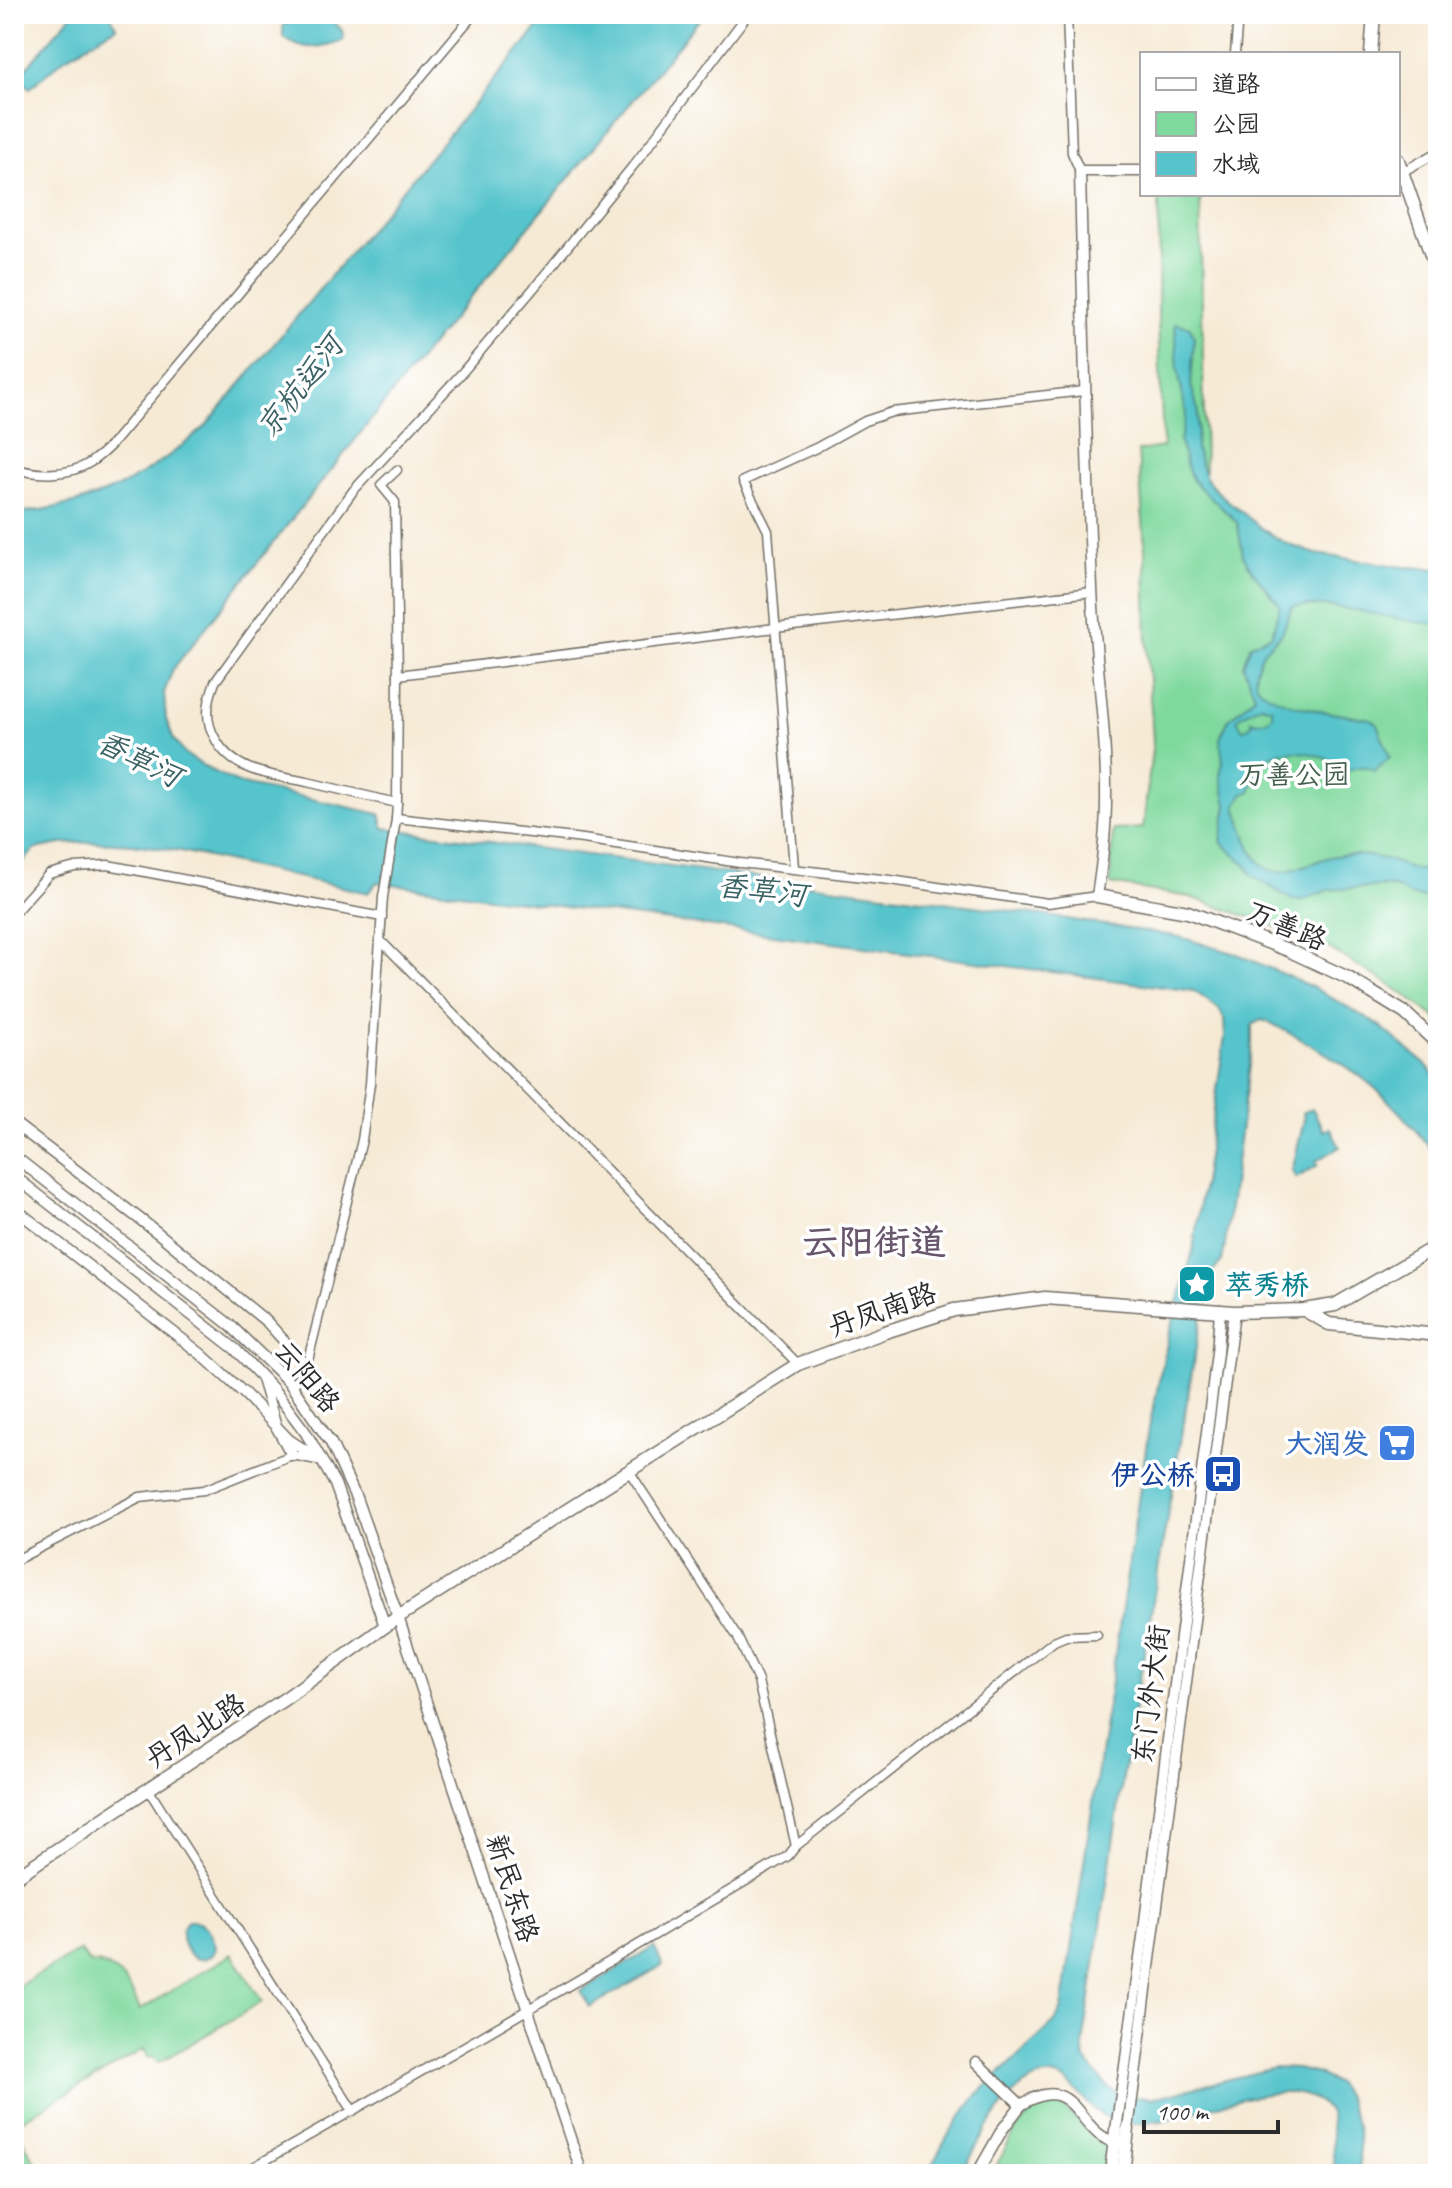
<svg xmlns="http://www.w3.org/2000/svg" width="1452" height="2188" font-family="Caveat,'LXGW WenKai TC',sans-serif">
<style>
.green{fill:#7fd99e;stroke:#558264;stroke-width:2}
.water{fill:#56c4cc;stroke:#40787c;stroke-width:2;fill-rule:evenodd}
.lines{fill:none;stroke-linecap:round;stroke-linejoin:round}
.minor-casing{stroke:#726e66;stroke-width:11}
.tertiary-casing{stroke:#726e66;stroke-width:13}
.secondary-casing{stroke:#726e66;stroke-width:15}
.minor{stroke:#fff;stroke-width:8}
.tertiary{stroke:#fff;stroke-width:10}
.secondary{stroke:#fff;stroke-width:12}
.labels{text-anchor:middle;stroke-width:7;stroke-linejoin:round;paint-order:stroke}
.park-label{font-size:28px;fill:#445f4e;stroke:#fff}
.street-label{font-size:28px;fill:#2b2b2b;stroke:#fff}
.culture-label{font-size:28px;font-weight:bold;fill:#0d838f;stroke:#fff;text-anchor:start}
.shop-label{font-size:28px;font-weight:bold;fill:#366cbe;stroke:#fff;text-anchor:end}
.transit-label{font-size:28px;font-weight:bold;fill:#164399;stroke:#fff;text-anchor:end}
.water-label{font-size:30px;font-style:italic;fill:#3a6163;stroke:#fff}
.district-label{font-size:36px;font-weight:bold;fill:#68576c;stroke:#fff}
</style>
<rect width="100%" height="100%" fill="#fff"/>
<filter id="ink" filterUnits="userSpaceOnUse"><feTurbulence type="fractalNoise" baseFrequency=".0125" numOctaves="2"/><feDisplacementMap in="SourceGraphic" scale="16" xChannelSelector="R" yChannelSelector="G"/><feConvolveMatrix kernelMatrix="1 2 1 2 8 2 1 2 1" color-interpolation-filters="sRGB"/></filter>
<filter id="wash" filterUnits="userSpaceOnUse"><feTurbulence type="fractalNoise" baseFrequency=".006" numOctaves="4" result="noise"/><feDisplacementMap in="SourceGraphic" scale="32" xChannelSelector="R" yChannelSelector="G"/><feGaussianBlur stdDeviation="1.8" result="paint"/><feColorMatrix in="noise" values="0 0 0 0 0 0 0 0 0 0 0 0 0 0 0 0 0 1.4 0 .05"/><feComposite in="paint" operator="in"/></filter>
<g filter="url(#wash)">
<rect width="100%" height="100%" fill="#f6ead5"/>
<!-- green -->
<g class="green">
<path d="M1159,194H1200L1205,476C1223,502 1261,534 1291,546C1330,562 1395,567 1438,569V1019L1397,989L1325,946L1255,919L1190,897L1110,884L1113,830L1143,828L1153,741L1147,650L1145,548L1138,451L1163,447L1158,318Z"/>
<path d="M80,1951L90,1963C120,1966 130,1984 140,2010L232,1954L262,2002L158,2063L153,2056L149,2058L144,2049L14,2124V1988Z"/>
<polygon points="1058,2102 1106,2147 1101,2174 992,2174 1016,2129 1038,2106"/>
<polygon points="16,2128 42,2174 14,2174 14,2129"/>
</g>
<!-- water -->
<g class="water">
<polygon points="72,14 110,14 116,27 65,58 30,88 18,78"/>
<path d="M315,14C327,18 346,26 343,40C320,48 304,52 283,37V25L298,17Z"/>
<path d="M549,14H704L413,367L173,669L164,693L166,719L173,738L185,754L210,770L238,783L380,814L384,828L1049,916L1180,937L1240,955L1314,988L1379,1025L1426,1065L1438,1079V1157C1418,1133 1398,1109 1375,1088C1344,1061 1305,1042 1269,1022L1261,1020L1252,1025V1043L1225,1245L1222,1261L1210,1275L1198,1336L1121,1789L1083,2045L1085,2059L1092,2069L1108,2087L1122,2096L1153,2098L1274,2068L1297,2069L1318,2074L1337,2084L1347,2098L1358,2130L1360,2174H1335L1330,2115C1304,2065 1200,2115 1159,2121C1141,2124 1121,2125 1105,2117C1083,2106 1070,2069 1041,2077C1003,2088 980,2143 961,2174H927L950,2132L977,2095L1055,2022L1062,2009L1149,1428L1169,1334L1193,1251L1225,1036L1224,1019L1219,1009L1194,991L377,882L368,893L181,851L133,844L94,842L61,844L40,848L34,850L14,872V513C96,507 144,479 205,427Z"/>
<path d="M1175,323L1190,327L1194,338L1191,385L1198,410L1196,449L1205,476L1213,488L1262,529L1289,545L1316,554L1404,567L1438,569V624C1389,622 1341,600 1292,607C1288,615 1285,630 1280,635C1270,646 1263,648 1258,664C1256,669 1255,677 1256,682C1266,707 1347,715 1371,719L1377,724L1390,757L1375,771C1364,765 1359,766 1347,771C1341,768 1337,765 1331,761C1315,752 1275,745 1263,763C1259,769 1252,785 1250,792L1243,794L1236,806C1242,824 1251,862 1270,870C1288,877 1316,859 1335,856C1352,853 1368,855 1385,859C1403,864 1419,875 1438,869V893L1423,898L1409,895L1397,888L1384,886L1328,890L1303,900H1292L1252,875L1247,866L1221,842L1227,805L1220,774L1223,762L1220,738L1229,719L1255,696L1243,665L1251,644L1272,635L1280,605L1252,571L1243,555L1237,522L1193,481L1185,462L1180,441L1186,414L1178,370ZM1260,705L1272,708V715L1268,720L1257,722L1251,720L1252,725L1243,730L1237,719C1240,715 1254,709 1260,705Z"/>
<polygon points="1312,1108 1324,1131 1330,1128 1340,1147 1316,1161 1318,1165 1296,1178 1292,1171 1304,1120 1303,1112"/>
<path d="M189,1920C204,1919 215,1938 215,1951C193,1977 170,1933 189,1920Z"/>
<polygon points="654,1947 663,1965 590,2007 581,1991"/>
</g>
</g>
<g filter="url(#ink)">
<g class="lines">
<defs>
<g id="minor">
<polyline points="1067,14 1072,153 1080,171"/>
<polyline points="1235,54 1238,14"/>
<polyline points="1402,172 1438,152"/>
<path d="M14,468C37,476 70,476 91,462C98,457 105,451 111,445L474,14"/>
<polyline points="398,675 775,628 1092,592"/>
<path d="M397,803C367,796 337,789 307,782C273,775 234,773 216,740C204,720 207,703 215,682L353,491L461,374L539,282L637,161L748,14"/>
<polyline points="396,818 583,839 740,863 890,880 1048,903 1097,896"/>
<polyline points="794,868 768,531 743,481 816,448 865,421 892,412 1084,391"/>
<polyline points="14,913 49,874 75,867 108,865 382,917"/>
<polyline points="380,940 798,1364"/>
<polyline points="293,1387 309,1356 362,1140 370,1084 383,897 396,820 397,803 398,675 395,502 381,485 397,470"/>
<polyline points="14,1561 140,1497 204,1490 292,1455 317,1460"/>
<polyline points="148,1789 353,2111"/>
<polyline points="796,1846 1054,1641 1066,1636 1097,1635"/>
<path d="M241,2174C424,2071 607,1964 788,1856L796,1846L758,1681L737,1636L629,1471"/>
</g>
<g id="tertiary">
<path d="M1097,896C1102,864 1106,832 1106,800C1107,729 1095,659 1092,588C1086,449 1083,310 1080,171H1142"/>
<polyline points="14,1123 158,1233 267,1322 305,1364"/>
<polyline points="14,1156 230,1325 289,1382 331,1443 356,1498 398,1617 582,2174"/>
<polyline points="14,1176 235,1349 273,1389 306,1433 335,1484 385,1626"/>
<polyline points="14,1208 201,1354 246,1395 289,1440 317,1458"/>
<polyline points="262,1379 276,1426 292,1455"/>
<path d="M976,2062L1021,2105C1080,2068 1075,2138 1120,2143"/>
<polyline points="1128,2129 1234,1312"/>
<polyline points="1116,2130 1143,1937 1217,1353 1220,1310"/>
<polyline points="977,2174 1002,2130 1021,2105"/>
</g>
<g id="secondary">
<polyline points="1371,54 1374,14"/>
<polyline points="1398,160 1438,275"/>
<polyline points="1097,896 1188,912 1288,950 1348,978 1405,1013 1438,1044"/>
<polyline points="1304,1310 1329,1324 1438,1335"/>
<polyline points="14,1878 286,1698 398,1617 798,1364 885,1332 954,1310 1045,1298 1234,1312 1304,1310 1335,1305 1438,1245"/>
<polyline points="1111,2174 1116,2130"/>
<polyline points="1123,2174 1128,2129"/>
</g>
</defs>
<!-- minor casing -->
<use href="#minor" class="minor-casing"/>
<!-- tertiary casing -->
<use href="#tertiary" class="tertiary-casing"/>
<!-- secondary casing -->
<use href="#secondary" class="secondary-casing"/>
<!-- minor -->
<use href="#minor" class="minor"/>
<!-- tertiary -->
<use href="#tertiary" class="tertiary"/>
<!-- secondary -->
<use href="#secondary" class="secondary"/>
</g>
</g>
<!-- icons -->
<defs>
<symbol id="sight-square" viewBox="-11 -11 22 22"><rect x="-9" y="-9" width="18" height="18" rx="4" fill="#0f9aa8" stroke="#fff"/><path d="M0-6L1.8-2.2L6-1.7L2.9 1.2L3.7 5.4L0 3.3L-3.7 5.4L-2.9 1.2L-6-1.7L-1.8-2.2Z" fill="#fff"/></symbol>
<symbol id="supermarket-square" viewBox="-11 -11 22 22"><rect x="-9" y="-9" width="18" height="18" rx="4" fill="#3f7fe0" stroke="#fff"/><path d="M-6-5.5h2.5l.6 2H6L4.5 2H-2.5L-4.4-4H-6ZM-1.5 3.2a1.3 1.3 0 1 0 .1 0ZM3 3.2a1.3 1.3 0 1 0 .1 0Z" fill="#fff"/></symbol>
<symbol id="bus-square" viewBox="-11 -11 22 22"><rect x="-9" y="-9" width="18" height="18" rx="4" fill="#1a4fb4" stroke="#fff"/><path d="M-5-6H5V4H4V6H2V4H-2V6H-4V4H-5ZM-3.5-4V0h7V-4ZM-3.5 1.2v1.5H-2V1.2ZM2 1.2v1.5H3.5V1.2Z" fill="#fff"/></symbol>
</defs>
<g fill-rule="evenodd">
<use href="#sight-square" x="1175" y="1262" width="44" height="44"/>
<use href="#supermarket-square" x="1375" y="1421" width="44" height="44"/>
<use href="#bus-square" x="1201" y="1452" width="44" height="44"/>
</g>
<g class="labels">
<!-- park labels -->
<g class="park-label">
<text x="1294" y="784">万善公园</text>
</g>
<!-- street labels -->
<g class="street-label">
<text transform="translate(1287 925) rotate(23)" y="10">万善路</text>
<text transform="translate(882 1309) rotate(-19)" y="10">丹凤南路</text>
<text transform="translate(308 1376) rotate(50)" y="10">云阳路</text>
<text transform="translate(1150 1694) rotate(-83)" y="10">东门外大街</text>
<text transform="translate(195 1730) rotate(-33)" y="10">丹凤北路</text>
<text transform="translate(513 1888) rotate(72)" y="10">新民东路</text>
</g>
<!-- culture labels -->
<g class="culture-label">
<text x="1225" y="1294">萃秀桥</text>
</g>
<!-- shop labels -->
<g class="shop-label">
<text x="1369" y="1453">大润发</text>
</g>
<!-- transit labels -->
<g class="transit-label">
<text x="1195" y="1484">伊公桥</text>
</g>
<!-- water labels -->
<g class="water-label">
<text transform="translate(300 386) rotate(-52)" y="10">京杭运河</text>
<text transform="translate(139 759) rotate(26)" y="10">香草河</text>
<text transform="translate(762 890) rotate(7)" y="10">香草河</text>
</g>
<!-- district labels -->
<g class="district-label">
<text x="874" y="1254">云阳街道</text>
</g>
</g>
<!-- margin -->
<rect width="1452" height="2188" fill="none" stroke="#fff" stroke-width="48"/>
<!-- legend -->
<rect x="1140" y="52" width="260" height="144" fill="#ffffff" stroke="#aaaaaa" stroke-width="2"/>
<rect x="1156" y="78" width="40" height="12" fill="#ffffff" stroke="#aaaaaa" stroke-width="2"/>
<text x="1212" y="92" font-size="24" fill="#2b2b2b">道路</text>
<rect x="1156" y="112" width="40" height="24" fill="#7fd99e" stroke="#aaaaaa" stroke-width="2"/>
<text x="1212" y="132" font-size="24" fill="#2b2b2b">公园</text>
<rect x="1156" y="152" width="40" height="24" fill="#56c4cc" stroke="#aaaaaa" stroke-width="2"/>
<text x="1212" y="172" font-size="24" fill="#2b2b2b">水域</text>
<!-- scale -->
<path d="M1144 2120v12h134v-12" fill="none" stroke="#2b2b2b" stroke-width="4"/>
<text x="1156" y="2120" font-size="24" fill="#2b2b2b" stroke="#ffffff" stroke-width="6" paint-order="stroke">100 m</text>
</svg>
